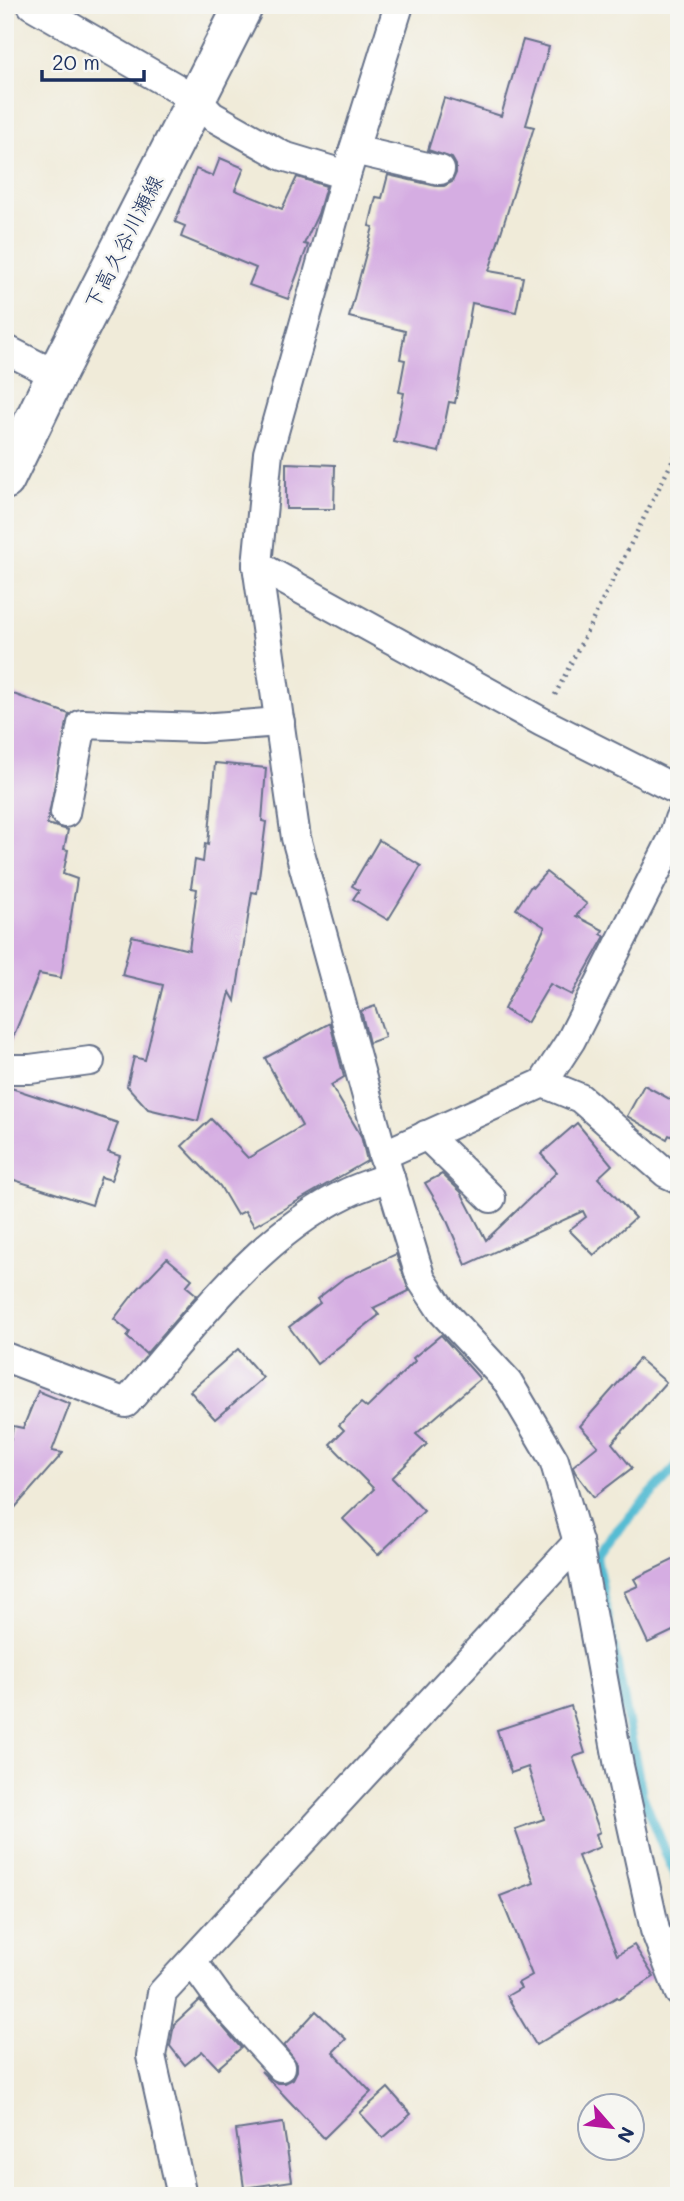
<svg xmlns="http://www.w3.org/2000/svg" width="684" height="2201" font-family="Mali,'Klee One',sans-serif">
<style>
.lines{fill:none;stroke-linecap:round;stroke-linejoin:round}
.stream{stroke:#55bcd3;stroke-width:10}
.building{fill:#d5ade2}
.street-casing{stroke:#667189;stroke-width:32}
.secondary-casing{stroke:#667189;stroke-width:42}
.path{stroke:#667189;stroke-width:4.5;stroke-dasharray:2 5;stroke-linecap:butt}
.street{stroke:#fff;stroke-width:28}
.secondary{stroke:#fff;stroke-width:38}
.labels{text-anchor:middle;stroke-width:5;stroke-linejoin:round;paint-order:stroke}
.street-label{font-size:21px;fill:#1b2f5e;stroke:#f6f6f2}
</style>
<rect width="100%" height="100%" fill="#f6f6f2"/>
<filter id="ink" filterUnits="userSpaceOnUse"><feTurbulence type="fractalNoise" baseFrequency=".0143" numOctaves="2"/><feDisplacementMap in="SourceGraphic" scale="14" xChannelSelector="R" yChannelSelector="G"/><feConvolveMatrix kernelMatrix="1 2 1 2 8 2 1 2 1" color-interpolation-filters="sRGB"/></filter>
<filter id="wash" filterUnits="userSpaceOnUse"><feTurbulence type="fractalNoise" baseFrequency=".00686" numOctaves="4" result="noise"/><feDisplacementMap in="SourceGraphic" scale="28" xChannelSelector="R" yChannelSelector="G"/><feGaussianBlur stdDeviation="1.57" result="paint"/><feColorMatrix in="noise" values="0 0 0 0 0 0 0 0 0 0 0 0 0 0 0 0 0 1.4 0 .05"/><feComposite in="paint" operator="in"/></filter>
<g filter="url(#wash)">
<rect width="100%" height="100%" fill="#f0ebd9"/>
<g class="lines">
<!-- stream -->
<polyline class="stream" points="679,1464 605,1544 596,1557 642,1795 679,1885"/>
</g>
<g id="blocks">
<!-- building -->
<g class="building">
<polygon points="523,40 549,47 526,125 534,127 489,271 523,277 516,312 472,303 455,403 449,402 439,452 394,442 404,393 399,392 405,360 400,359 405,331 349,317 373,227 369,226 376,197 382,198 388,175 436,186 444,186 452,182 456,173 456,165 452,158 428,150 444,98 501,116"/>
<polygon points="220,158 244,168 235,190 282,209 297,177 326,186 318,214 304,244 308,245 288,299 249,285 256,268 181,237 185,226 175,222 196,169 213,176"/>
<polygon points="286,463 335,465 334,509 286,509"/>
<polygon points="5,691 69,714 47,824 68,830 64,849 68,850 63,874 77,879 61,978 39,974 7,1052 5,1052"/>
<polygon points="215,763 266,768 262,821 266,822 257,893 252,892 235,1001 230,992 198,1121 148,1109 127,1086 134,1057 145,1060 163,985 122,975 132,936 189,950 197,889 191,888 195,860 203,862 205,844 208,845"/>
<polygon points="379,840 421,866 388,920 353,899 359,890 352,886"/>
<polygon points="546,872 587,904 576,916 603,930 601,934 605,936 572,995 550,984 527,1023 504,1009 545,927 516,909 531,886 533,887"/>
<polygon points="375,1006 385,1037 369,1043 361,1011"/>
<polygon points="330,1023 344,1077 331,1085 361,1136 367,1161 254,1226 245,1211 237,1215 220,1186 182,1146 211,1119 248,1158 302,1126 265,1058"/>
<polygon points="644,1085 679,1104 679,1140 669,1135 667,1139 627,1116"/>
<polygon points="5,1086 118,1123 108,1152 120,1156 111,1180 101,1177 92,1205 5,1177"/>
<polygon points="577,1123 612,1165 598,1178 635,1218 594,1255 569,1230 586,1217 583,1211 466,1265 445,1216 425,1183 442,1174 461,1192 486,1240 557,1172 541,1154"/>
<polygon points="396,1254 409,1291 373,1308 379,1315 317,1364 289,1327 320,1303 317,1299 344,1278"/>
<polygon points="167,1258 192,1279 186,1286 197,1295 146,1354 127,1337 130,1332 114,1319 135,1292"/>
<polygon points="441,1335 480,1379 416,1434 427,1444 392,1478 424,1511 378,1555 343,1519 374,1489 330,1444 344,1430 339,1425 361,1403 367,1408 415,1361 413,1358"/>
<polygon points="238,1349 263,1378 215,1419 190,1391"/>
<polygon points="639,1359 666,1382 612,1443 632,1468 594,1497 575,1472 573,1466 598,1446 580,1426"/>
<polygon points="38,1391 70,1404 52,1451 63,1453 5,1519 5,1441 10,1442 13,1426 23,1428"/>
<polygon points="679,1557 679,1628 648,1643 624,1592 638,1586 634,1579"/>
<polygon points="571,1706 585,1753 573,1757 600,1832 596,1834 600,1847 578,1856 617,1955 634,1945 654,1977 619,1999 617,1997 536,2045 507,1996 521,1988 518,1983 532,1975 500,1896 534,1883 515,1829 544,1819 528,1767 511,1773 497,1730"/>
<polygon points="200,2000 241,2048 218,2068 202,2051 185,2065 170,2046 174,2024"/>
<polygon points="316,2011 346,2039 333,2052 371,2092 324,2138 261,2071 277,2083 285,2083 293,2079 297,2071 297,2063 284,2046"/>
<polygon points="388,2088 411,2114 383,2138 360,2113"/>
<polygon points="283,2123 292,2181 244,2188 236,2130"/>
</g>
</g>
</g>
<g filter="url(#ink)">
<use href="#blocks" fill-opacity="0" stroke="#667189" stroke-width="2"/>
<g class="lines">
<defs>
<g id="street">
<polyline points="32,5 197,100 212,116 283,156 346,175"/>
<polyline points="399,5 346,175 268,453 257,565 296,838 383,1155 421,1279 442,1311 508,1382 554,1460 578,1542 619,1766 655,1930 679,1992"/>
<polyline points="354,150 440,170"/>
<polyline points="5,349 56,375"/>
<polyline points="257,565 542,722 679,791"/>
<polyline points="65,813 82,724 201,728 280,722"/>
<polyline points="5,1069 30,1069 90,1061"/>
<polyline points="543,1083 571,1040 673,838 679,819"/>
<polyline points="426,1135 491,1198"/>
<polyline points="383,1155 543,1083 580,1098 666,1173 679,1179"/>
<path d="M5,1357L126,1403C189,1331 257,1236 345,1194C359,1187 375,1182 390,1177"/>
<polyline points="192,1961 221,2001 281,2067"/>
<polyline points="182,2196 151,2056 162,1993 578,1542"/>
</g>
<polyline id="secondary" points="5,480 56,375 244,5"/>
</defs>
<!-- street casing -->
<use href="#street" class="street-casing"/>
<!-- secondary casing -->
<use href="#secondary" class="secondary-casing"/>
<!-- path -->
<polyline class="path" points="555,695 679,448"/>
<!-- street -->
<use href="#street" class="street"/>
<!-- secondary -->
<use href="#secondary" class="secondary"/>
</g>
</g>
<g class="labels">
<!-- street labels -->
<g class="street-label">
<text transform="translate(124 242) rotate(-63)" y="7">下高久谷川瀬線</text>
</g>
</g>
<!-- margin -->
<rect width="684" height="2201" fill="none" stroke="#f6f6f2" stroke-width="28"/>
<!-- north arrow -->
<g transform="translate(611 2127) rotate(118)"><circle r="33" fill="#f6f6f2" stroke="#9ea6b7" stroke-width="2"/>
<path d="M0-5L12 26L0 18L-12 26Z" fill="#b5179e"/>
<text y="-10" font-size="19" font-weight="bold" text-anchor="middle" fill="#1b2f5e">N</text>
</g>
<!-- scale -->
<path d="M42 70v10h102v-10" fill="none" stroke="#1b2f5e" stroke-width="3.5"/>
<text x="52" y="70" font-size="21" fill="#1b2f5e" stroke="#f6f6f2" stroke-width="5" paint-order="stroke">20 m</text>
</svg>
